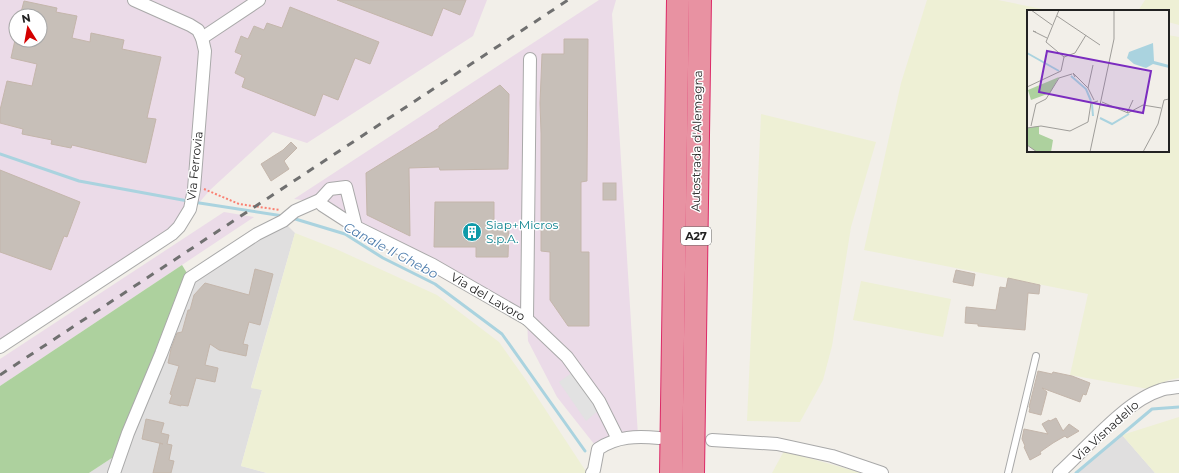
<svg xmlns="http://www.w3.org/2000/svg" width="1179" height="473" font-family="Montserrat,sans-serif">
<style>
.residential{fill:#e0dfdf}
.industrial{fill:#ebdbe8;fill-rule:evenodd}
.farmland{fill:#eef0d5}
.forest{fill:#add19e}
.parking{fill:#e2e2e2}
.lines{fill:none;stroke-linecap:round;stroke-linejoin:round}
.stream{stroke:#aad3df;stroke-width:3}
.building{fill:#c7bfb8;stroke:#c4b6ab}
.service-casing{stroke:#a9a9a9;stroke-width:8}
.minor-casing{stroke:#a9a9a9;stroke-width:14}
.motorway-casing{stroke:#dc2a67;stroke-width:24}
.path{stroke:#fa8072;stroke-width:2;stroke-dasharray:2 2;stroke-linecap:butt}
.service{stroke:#fff;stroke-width:6}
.minor{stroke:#fff;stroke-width:12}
.motorway{stroke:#e892a2;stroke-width:22}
.rail{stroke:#707070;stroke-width:3;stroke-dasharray:8 8;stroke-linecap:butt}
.labels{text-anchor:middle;stroke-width:3;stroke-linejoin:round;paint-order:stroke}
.shield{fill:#fff;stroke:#646464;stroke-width:1}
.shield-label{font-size:11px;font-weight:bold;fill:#222}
.street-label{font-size:12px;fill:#222;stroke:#fff}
.culture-label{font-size:12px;fill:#0d838f;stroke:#fff;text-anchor:start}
.water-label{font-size:13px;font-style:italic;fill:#4a7aab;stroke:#fff}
.inset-river{fill:none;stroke:#aad3df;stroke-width:2}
.inset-road{fill:none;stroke:#9f9d99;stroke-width:1}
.view{fill:#7b2cbf;fill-opacity:0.15;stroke:#7b2cbf;stroke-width:2}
.inset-edge{fill:none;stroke:#222;stroke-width:2}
</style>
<rect width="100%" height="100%" fill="#f2efe9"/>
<!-- residential -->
<g class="residential">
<polygon points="283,221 295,233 251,387 262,390 241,466 267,473 89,473 121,452 190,278"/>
<polygon points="1122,435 1155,473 1076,473"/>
</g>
<!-- industrial -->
<g class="industrial">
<path d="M0,0H487L473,36L307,143L273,132L210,190L172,234L0,347ZM16,16H40V40H16Z"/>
<polygon points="599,0 616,0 612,14 638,436 598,449 557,397 528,341 527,319 318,202 294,199"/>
<polygon points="224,212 254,217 0,386 0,359"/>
</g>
<!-- farmland -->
<g class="farmland">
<polygon points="927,0 998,0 1052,11 1028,11 1028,151 1168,151 1168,35 1179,37 1179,378 1169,380 1148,389 1070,375 1088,294 864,250 901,83"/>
<polygon points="1145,0 1179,0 1179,25 1168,22 1168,11 1138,11"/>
<polygon points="761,114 876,142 851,227 832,346 823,380 800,422 747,421"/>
<polygon points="295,233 336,249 437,295 499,342 526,380 587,473 267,473 241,466 262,390 251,388"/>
<polygon points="861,281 951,299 943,337 853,320"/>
<polygon points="1179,417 1179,473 1155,473 1122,435"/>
<polygon points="784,451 862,473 772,473"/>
</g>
<!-- forest -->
<polygon class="forest" points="182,265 190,278 121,452 89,473 0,473 0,386"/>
<!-- parking -->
<polygon class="parking" points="573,372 599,410 586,421 559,382"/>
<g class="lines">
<!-- stream -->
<g class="stream">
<polyline points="0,154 79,181 188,201"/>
<polyline points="193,202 283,216"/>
<polyline points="292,218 345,234 383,258 435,284 502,334 585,451"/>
<polyline points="1076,473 1152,409 1179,407"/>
</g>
</g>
<!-- building -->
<g class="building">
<polygon points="337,0 466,0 460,15 443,8 432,36"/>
<polygon points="24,1 57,8 56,12 77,16 72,38 90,42 91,33 124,40 122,49 161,57 147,118 156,119 146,163 72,145 71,148 51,144 52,140 22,134 23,129 0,123 0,110 7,81 32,86 37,64 11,58 15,40 40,40 40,16 20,16"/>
<polygon points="290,7 379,42 370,64 355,58 338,100 323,94 315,116 242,87 245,78 235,73 242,55 235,52 241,36 248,39 254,26 264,30 267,23 282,28"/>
<polygon points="564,39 588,39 587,181 581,182 581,252 589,252 589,326 568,326 550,300 550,252 541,251 541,133 540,103 542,54 564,54"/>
<polygon points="500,85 509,94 508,169 440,170 439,167 409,168 410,236 367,215 366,173 439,128 439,126"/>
<polygon points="291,142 297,148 284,161 289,169 271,181 261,164 283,150"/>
<polygon points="0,170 80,202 67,237 64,236 51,270 0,252"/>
<rect x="603" y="183" width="13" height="17"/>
<polygon points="435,202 494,202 494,225 509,225 508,257 476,257 476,247 434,247"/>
<polygon points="255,269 273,274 260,325 249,322 243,344 248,345 246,356 219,350 210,344 205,365 218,368 215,382 196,378 188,406 181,405 181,406 169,403 172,395 170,394 179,366 168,363 171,349 177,333 182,332 188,310 190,310 194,295 205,283 249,295"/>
<polygon points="956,270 975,274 973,286 953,282"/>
<polygon points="1008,278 1040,285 1039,294 1028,293 1025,330 978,326 978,324 965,323 966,307 996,310 1000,287 1006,288"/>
<polygon points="1038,371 1052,374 1053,372 1072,376 1090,383 1086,395 1083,394 1080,402 1042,388 1047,392 1041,415 1029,412 1030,408 1029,407"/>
<polygon points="1056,418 1063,431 1069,424 1079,431 1067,438 1065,436 1053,443 1040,452 1041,454 1030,460 1024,447 1025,446 1022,439 1024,429 1048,434 1042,424 1049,420 1050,421"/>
<polygon points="146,419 164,423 161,433 169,435 167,444 172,445 169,460 174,461 171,473 153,473 160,443 163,444 142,439"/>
</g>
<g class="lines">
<defs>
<polyline id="service" points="1008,473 1036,356"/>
<g id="minor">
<polyline points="202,38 259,0"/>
<polyline points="356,227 346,187 330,189 320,200 322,205 356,227 433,265 527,319 567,357 599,401 618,439"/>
<polyline points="527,319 530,59"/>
<polyline points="0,347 172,234 179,227 190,209 194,189 205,51 202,38 198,30 190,25 134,0"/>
<polyline points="712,440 777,444 832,456 882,473"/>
<polyline points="114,473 128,433 161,354 190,278 257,234 283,221 295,211 320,200"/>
<path d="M592,473L594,470L598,449C617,436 637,436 659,438"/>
<path d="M1059,473C1087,448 1125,401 1161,390C1166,388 1173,388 1179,387"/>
</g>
<g id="motorway">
<polyline points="671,473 678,0"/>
<polyline points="693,473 700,0"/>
</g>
</defs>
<!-- service casing -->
<use href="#service" class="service-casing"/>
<!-- minor casing -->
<use href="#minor" class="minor-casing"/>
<!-- motorway casing -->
<use href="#motorway" class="motorway-casing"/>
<!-- path -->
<polyline class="path" points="204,189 239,204 280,210"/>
<!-- service -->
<use href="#service" class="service"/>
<!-- minor -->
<use href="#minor" class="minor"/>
<!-- motorway -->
<use href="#motorway" class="motorway"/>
<!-- rail -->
<polyline class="rail" points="0,375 568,0"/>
</g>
<!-- icons -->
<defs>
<symbol id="building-disc" viewBox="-11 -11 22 22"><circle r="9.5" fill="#0f9aa8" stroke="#fff"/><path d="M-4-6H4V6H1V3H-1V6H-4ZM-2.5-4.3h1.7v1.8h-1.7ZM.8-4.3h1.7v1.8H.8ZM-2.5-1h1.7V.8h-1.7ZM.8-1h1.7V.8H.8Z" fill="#fff"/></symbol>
</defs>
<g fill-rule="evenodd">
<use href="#building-disc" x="461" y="221" width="22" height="22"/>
</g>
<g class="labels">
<!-- shield labels -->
<rect class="shield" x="681" y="227" width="30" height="18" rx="3"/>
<g class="shield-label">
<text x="696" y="240">A27</text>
</g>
<!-- street labels -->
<g class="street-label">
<text transform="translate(697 141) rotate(-89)" y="4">Autostrada d'Alemagna</text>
<text transform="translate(195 166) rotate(-84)" y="4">Via Ferrovia</text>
<text transform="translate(488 297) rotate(30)" y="4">Via del Lavoro</text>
<text transform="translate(1106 431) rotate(-42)" y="4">Via Visnadello</text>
</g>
<!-- culture labels -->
<g class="culture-label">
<text x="486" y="229">Siap+Micros<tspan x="486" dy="14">S.p.A.</tspan></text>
</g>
<!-- water labels -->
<g class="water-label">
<text transform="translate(391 250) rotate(28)" y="5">Canale Il Ghebo</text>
</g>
</g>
<!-- overview -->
<g transform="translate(1027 10)">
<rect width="142" height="142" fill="#f2efe9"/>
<path d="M32,67L23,83L4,90L1,80ZM12,116V124L26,130L24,142H10L0,135V118Z" fill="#add19e"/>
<path d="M126,33L127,51L142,55V58L126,54L119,58L107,54L100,48L102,42Z" fill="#aad3df"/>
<path class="inset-river" d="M0,43L32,61M44,66L59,79L64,91M65,94L66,106M73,108L85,114L102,104"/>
<path class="inset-road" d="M4,0L25,15M30,6L73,35M9,22L6,21L20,28M37,47L48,43L59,25M48,67L46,63L61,78L67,90M0,77L34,61L37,47L19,32L32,0M61,78L66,55M75,92L101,103L116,95L134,98M100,103L106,90M4,116L9,94L19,89L32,68L45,64M0,118L14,116L43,121L61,112L64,93L71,91M0,135L10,142M63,142L87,29V0M116,142L131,114L137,90L142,89"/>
<path class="view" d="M20,41L124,61L116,103L12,82Z"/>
<rect width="142" height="142" class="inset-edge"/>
</g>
<!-- north arrow -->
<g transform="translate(28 28) rotate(349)"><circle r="19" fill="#ffffff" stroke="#a7a7a7"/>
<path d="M0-3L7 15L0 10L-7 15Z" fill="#d40000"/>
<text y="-6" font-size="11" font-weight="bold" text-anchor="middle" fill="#222222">N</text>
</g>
</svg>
